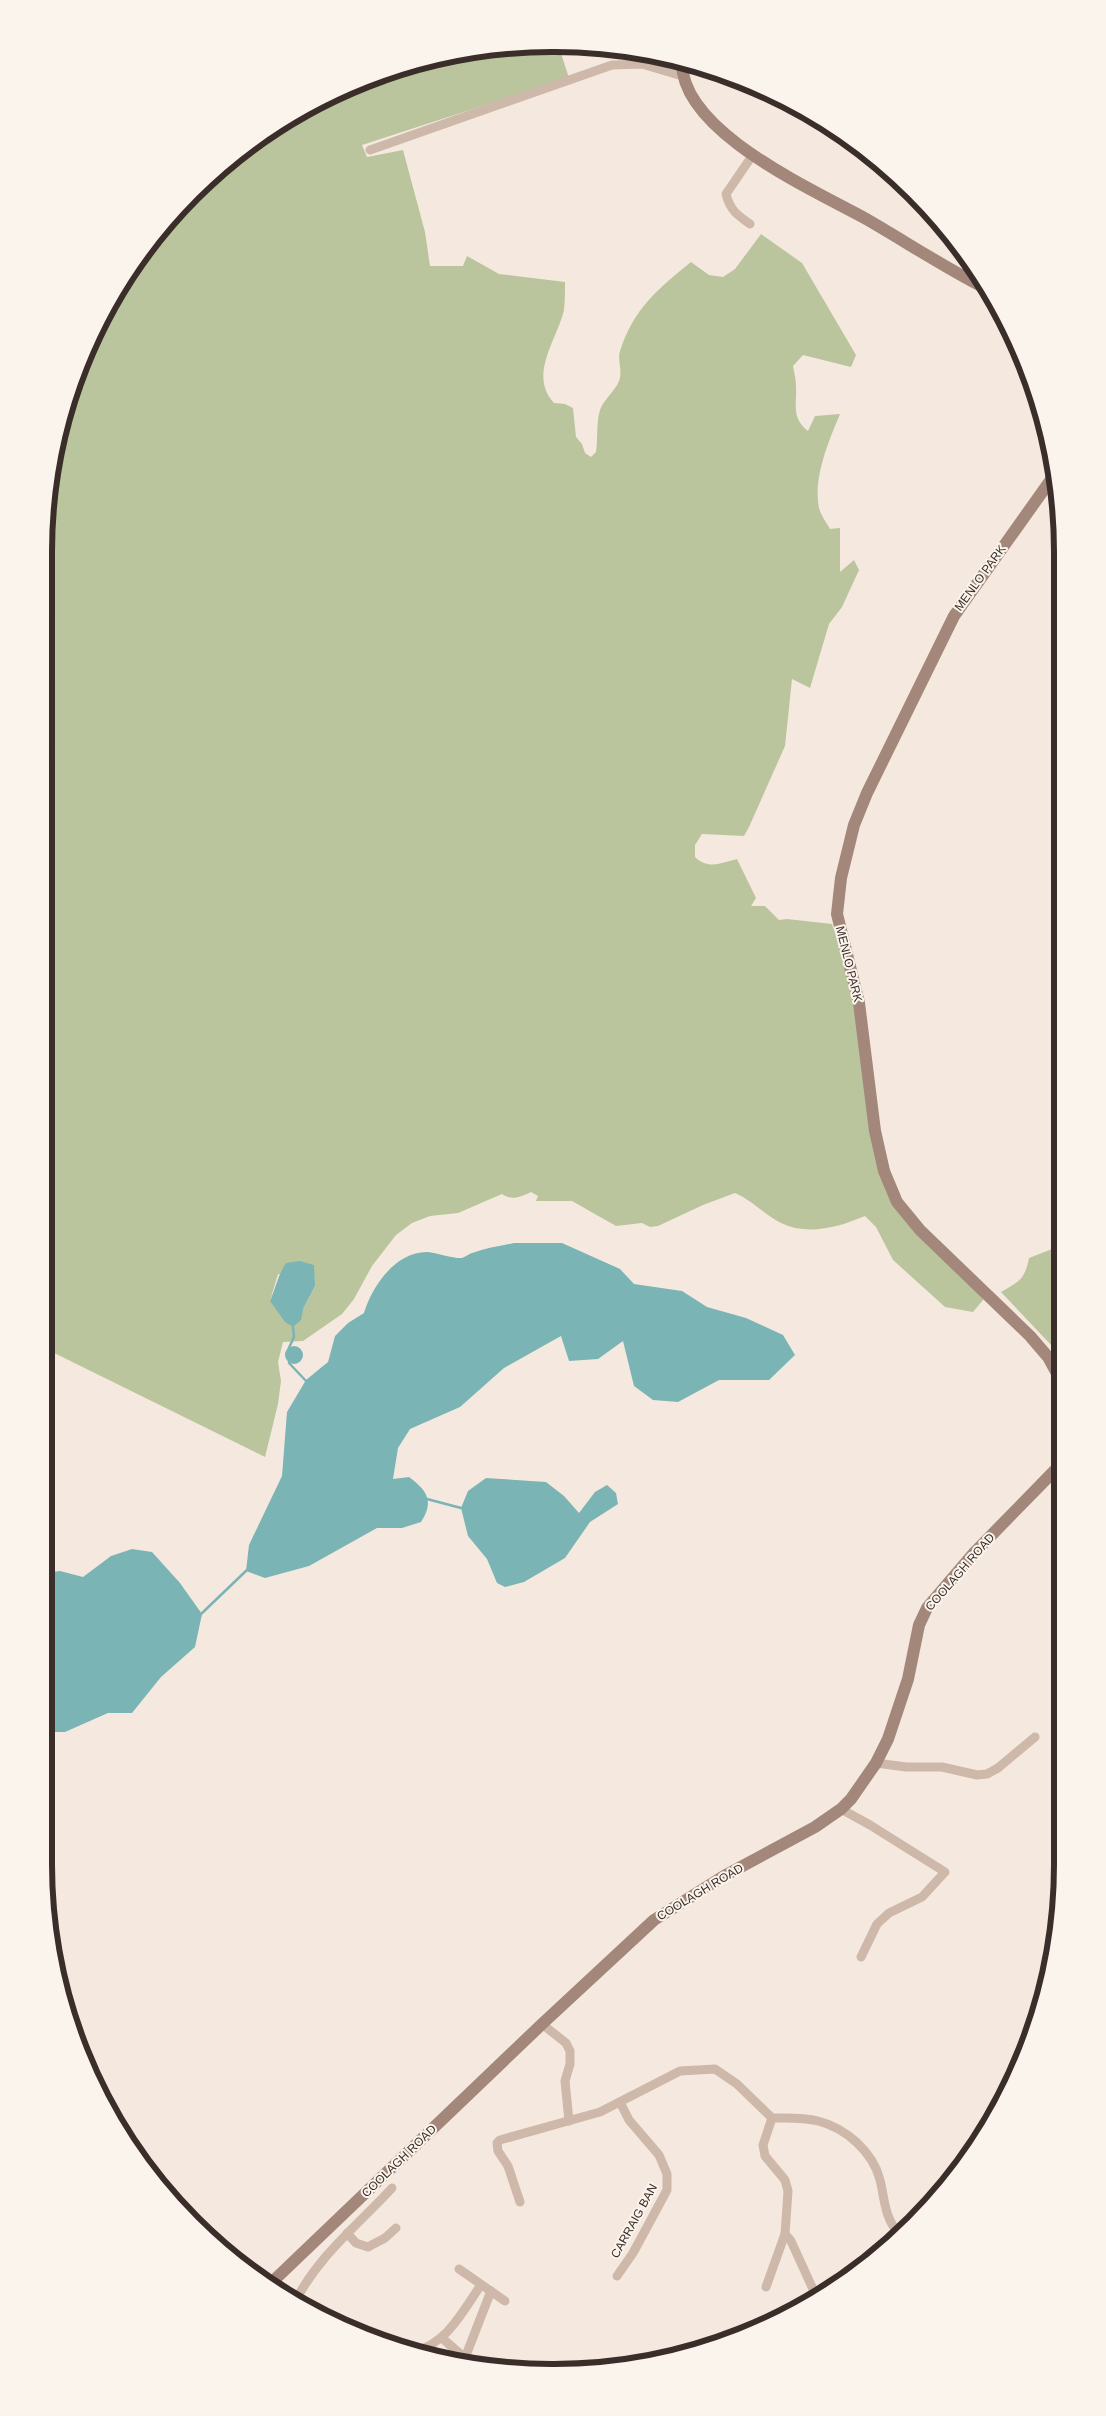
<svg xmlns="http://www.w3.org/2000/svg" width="1106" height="2416" font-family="Helvetica,sans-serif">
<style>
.green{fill:#bac59d;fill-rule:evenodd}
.water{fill:#7bb4b4}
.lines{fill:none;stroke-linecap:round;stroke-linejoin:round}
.stream{stroke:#7bb4b4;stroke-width:2.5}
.street{stroke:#ceb8a9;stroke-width:9}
.secondary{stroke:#a2877a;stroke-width:12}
.labels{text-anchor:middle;stroke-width:4;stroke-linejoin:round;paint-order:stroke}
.street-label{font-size:12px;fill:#3b2e2a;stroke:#fbf4ec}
.rim{fill:none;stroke:#3b2e2a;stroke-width:6}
</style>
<rect width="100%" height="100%" fill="#f5e9df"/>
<!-- green -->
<g class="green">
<path d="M553,44H558L569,78L362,145L367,157L403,150L425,232L430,266H463L467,256L499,274L565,282C565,291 565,301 564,310C557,340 528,375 554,403L565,404L573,408L576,437L582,444L585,453L591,457L596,452C598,439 596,423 600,410C604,399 615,391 619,381C623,371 617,360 620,351C634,308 658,289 691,262L709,275L723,277L735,269L761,234L802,263L856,355L851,367L803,355L793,366C794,372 796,379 796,386C797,405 791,418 808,431L815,416L840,414C828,443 813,478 819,508C821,516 827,523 830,529L840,528V572L854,560L859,570L842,607L829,624L810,688L792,679L785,746L749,827L744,836L702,834L695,845V857C708,870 721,863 737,859L756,898L751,906H765L779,920L787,919L832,924L859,1003L867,1069L897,1202L988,1294L973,1312L945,1307L934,1297L893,1260L876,1227L865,1216C839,1227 808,1236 781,1223C765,1215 753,1201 735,1193L703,1205L658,1226L650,1227L642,1223L616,1226L572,1201H536L538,1196L531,1192C520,1197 512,1201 502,1194L458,1213L430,1216L412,1223L396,1235L372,1266L354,1299L342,1314L303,1341L283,1342L278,1362L281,1381L278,1404L265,1457L44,1348V553L53,454L82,358L129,270L193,193L270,130L358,83L453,54ZM278,1274L315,1286L303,1309L270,1301Z"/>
<path d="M1060,1246L1061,1339L1052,1346L1001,1292C1019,1282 1025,1279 1029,1258Z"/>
</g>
<!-- water -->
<g class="water">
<path d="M514,1243H562L620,1269L634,1284L682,1291L707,1307L746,1318L783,1335L795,1355L769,1380H719L678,1402L653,1400L634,1386L623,1341L598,1359L569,1361L561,1336L504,1368L460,1407L410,1429L398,1448L393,1479L409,1477C428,1491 434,1502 421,1522L402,1528H377L309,1566L265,1578L246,1571L249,1545L282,1476L287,1412L306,1380L328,1362L335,1336L348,1323L364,1313C372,1286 396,1251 428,1252C436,1253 456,1259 462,1258C465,1257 469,1254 472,1253C486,1248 500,1246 514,1243Z"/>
<path d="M300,1261L314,1265L315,1286L303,1309L301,1320L293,1327L285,1322L270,1301C276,1287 278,1275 286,1263Z"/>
<circle cx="294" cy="1355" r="9"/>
<polygon points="486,1478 546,1482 564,1496 579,1513 595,1492 607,1485 616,1493 618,1504 590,1522 565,1558 524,1582 505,1587 497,1583 487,1559 468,1536 461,1508 468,1491"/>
<polygon points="132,1549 152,1552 180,1583 202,1614 195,1647 161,1677 132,1713 108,1713 65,1732 44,1732 44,1573 60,1571 83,1577 111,1556"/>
</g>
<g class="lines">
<!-- stream -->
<g class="stream">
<polyline points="288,1350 294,1337 293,1327"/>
<polyline points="289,1363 307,1382"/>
<polyline points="427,1499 461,1508"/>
<polyline points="200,1615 248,1569"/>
</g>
<!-- street -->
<g class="street">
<polyline points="370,150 612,65 642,64 682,76"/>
<path d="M750,224C737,215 730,210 726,194L752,156"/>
<polyline points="876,1763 906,1767 942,1767 977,1775 987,1774 998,1768 1035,1737"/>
<polyline points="841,1809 870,1825 945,1872 922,1897 889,1913 877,1924 861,1957"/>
<polyline points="542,2024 566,2043 570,2051 570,2064 565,2081 569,2121"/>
<polyline points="772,2118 763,2145 765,2156 785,2180 788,2191 785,2234 791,2241 817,2298"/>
<path d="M520,2202L508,2166L498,2151L497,2143L500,2140L600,2112L680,2071L715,2069L737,2084L772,2118C787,2118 803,2117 818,2121C846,2128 873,2152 880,2180C885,2200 884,2217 899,2234"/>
<polyline points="347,2233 356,2243 368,2247 385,2238 396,2228"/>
<polyline points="459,2269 505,2301"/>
<polyline points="617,2276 633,2253 667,2190 667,2174 659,2155 629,2120 620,2102"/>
<polyline points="766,2287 785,2234"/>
<path d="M295,2302C318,2256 358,2225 392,2188"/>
<polyline points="442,2338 466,2359"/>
<path d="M413,2352C448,2343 462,2312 481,2285"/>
<polyline points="463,2363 491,2291"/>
</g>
<!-- secondary -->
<g class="secondary">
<path d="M682,62C681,132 814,190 868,220C906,242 944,267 983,287"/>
<polyline points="1055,474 954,616 867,793 854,825 841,878 837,914 859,1003 875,1131 884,1171 897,1202 920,1230 1030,1336 1048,1357 1061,1381"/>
<polyline points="270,2284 542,2024 654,1920 724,1876 815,1827 841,1809 851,1799 876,1763 888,1739 908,1679 919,1625 927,1608 974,1553 1061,1464"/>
</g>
</g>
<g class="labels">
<!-- street labels -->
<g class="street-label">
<text transform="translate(980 578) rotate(-54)" y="4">MENLO PARK</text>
<text transform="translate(849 964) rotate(76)" y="4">MENLO PARK</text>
<text transform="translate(960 1572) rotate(-49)" y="4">COOLAGH ROAD</text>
<text transform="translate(700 1892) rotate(-31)" y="4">COOLAGH ROAD</text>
<text transform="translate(399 2161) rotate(-44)" y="4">COOLAGH ROAD</text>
<text transform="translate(634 2221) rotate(-61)" y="4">CARRAIG BAN</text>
</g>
</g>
<!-- crop -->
<path d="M0 0H1106V2416H0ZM552 52H554A500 500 0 0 1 1054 552V1864A500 500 0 0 1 554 2364H552A500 500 0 0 1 52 1864V552A500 500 0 0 1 552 52Z" fill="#fbf4ec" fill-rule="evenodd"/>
<path class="rim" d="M552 52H554A500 500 0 0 1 1054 552V1864A500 500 0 0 1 554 2364H552A500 500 0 0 1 52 1864V552A500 500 0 0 1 552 52Z"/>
</svg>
